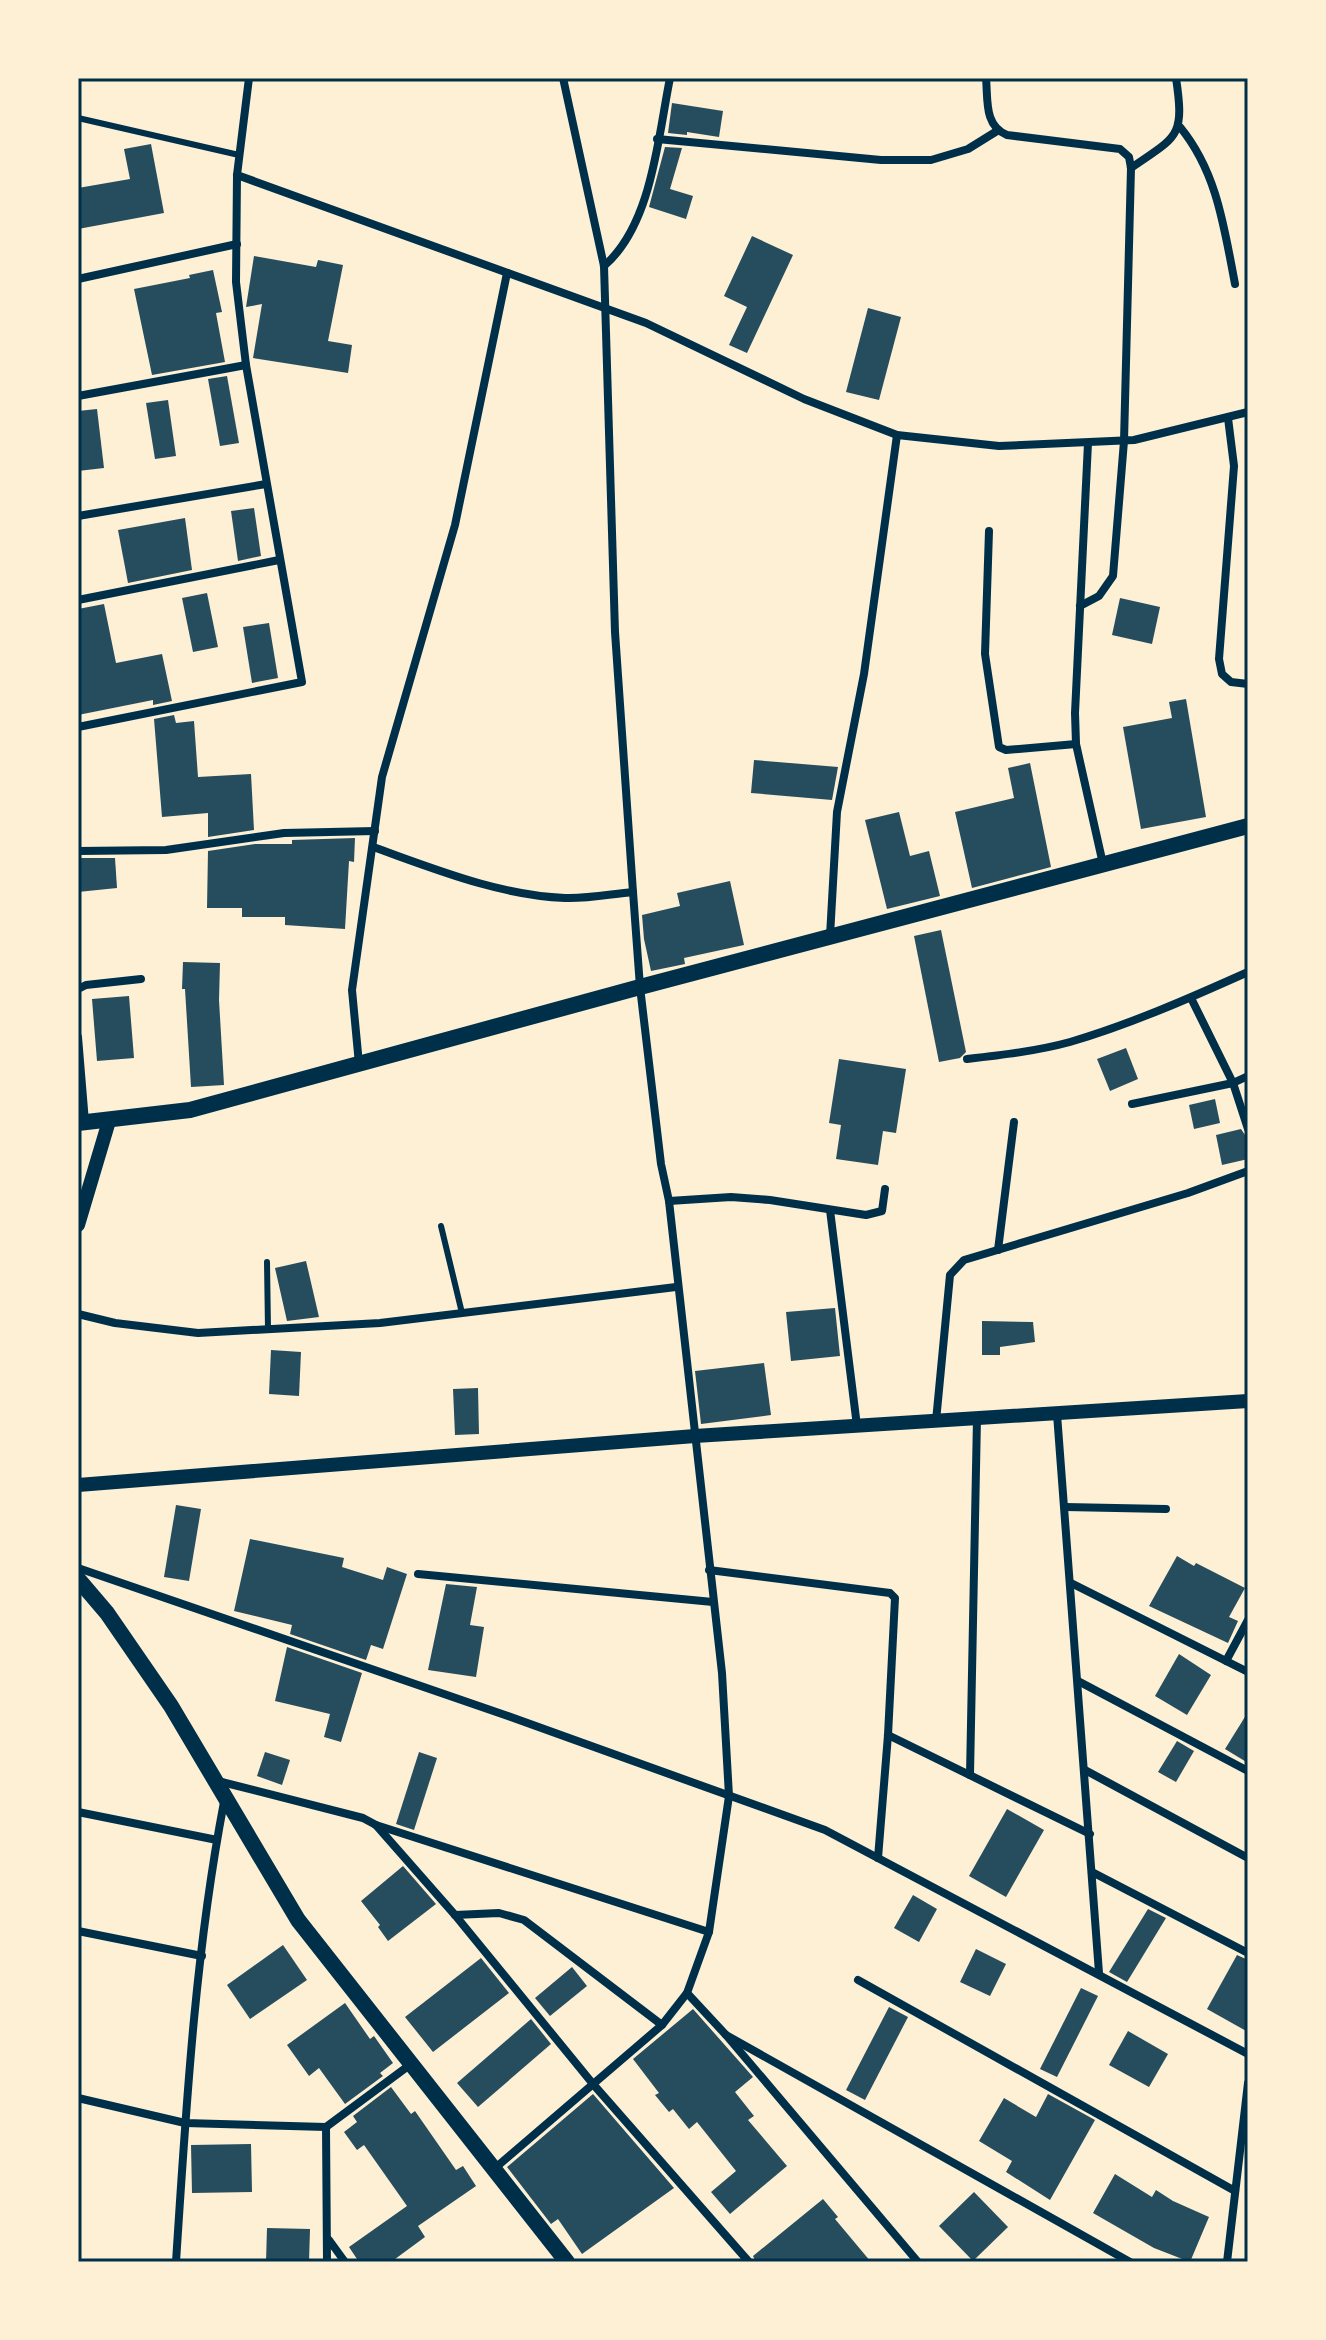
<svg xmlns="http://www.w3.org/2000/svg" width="1326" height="2340" font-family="Lato,sans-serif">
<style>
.building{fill:#264d5e}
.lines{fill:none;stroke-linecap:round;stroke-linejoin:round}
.service{stroke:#003049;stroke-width:6}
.minor{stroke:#003049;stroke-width:8}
.tertiary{stroke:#003049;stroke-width:14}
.secondary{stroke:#003049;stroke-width:16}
.neatline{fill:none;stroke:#003049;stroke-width:3}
</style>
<rect width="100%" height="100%" fill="#fdf0d5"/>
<!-- building -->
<g class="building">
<polygon points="672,103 723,111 719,137 687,132 687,135 668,133"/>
<polygon points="151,144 164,213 78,229 78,188 130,179 124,149"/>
<polygon points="665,147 682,148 670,189 693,196 686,219 649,207"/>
<polygon points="752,236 793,255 747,353 729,345 747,307 724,296"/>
<polygon points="254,256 316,267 318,260 343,265 328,341 352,345 348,373 253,358 262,304 246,307"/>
<polygon points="213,270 222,312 216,313 225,362 152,375 134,289 190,278 189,275"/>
<polygon points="868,308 901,317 879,400 846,392"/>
<polygon points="227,376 239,443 220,446 208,379"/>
<polygon points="168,400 176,456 155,459 146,403"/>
<polygon points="97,409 104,468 78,471 78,411"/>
<polygon points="254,508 261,556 238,561 231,511"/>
<polygon points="185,518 192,570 128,583 118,530"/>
<polygon points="207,593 218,647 193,652 182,598"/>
<polygon points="1120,598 1160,607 1152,644 1112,635"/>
<polygon points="104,604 116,663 162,654 172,701 153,705 153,700 78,715 78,609"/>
<polygon points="269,623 278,678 252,683 243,627"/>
<polygon points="1186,699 1206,817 1141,829 1123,727 1172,718 1169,702"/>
<polygon points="174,715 176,723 194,721 198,777 251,774 254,830 208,837 208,813 162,817 154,719"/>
<polygon points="754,760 838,767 832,800 751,793"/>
<polygon points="1030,763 1051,867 972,888 955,812 1014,798 1008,768"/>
<polygon points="899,812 910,856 929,851 940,896 887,909 865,820"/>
<polygon points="355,838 354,862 349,861 345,929 285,925 285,917 242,917 242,908 207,908 208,851 255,844 292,844 292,840"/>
<polygon points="78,858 115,858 117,888 78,892"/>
<polygon points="730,881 744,945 684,958 685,964 651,971 644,939 642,915 680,906 677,893"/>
<polygon points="941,930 966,1052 960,1058 939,1062 914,936"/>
<polygon points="183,962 220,963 219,1000 224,1085 191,1087 185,989 182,989"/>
<polygon points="129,996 134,1058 97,1061 92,999"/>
<polygon points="1126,1048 1138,1079 1110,1091 1097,1059"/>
<polygon points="839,1059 906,1069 896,1133 883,1131 878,1165 836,1159 841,1125 829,1123"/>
<polygon points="1215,1099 1220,1123 1194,1129 1189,1105"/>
<polygon points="1241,1129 1245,1135 1248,1159 1222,1165 1216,1135"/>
<polygon points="306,1261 319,1317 287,1321 275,1268"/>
<polygon points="835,1308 840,1356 791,1361 786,1312"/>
<polygon points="982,1321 1033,1322 1035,1342 1000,1347 1000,1355 982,1355"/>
<polygon points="271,1350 301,1352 299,1396 269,1394"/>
<polygon points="764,1363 771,1415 701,1424 695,1371"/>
<polygon points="478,1388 479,1434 455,1435 453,1389"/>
<polygon points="176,1505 201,1509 189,1581 164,1577"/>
<polygon points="250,1539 344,1558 342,1567 383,1580 387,1567 407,1574 383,1649 371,1645 366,1660 290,1634 292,1625 234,1611"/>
<polygon points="1177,1556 1194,1566 1196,1563 1245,1588 1229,1617 1238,1621 1228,1643 1149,1606"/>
<polygon points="446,1584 477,1587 470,1625 484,1627 476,1677 428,1670"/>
<polygon points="287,1647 362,1673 341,1742 324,1737 330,1714 275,1701"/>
<polygon points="1179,1654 1211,1675 1187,1715 1155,1696"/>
<polygon points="1248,1712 1248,1763 1225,1749"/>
<polygon points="1177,1741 1194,1751 1176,1782 1158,1772"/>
<polygon points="265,1752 290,1760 282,1785 257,1776"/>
<polygon points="419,1752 437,1758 414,1830 396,1824"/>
<polygon points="1007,1809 1044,1830 1006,1897 969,1876"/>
<polygon points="403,1866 436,1904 388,1941 378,1927 380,1925 361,1901"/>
<polygon points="913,1895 937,1909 919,1942 894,1928"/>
<polygon points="1148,1909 1166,1918 1127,1982 1109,1972"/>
<polygon points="283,1945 307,1980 250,2019 227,1985"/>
<polygon points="976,1949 1006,1964 990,1996 960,1982"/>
<polygon points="1237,1955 1248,1960 1248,2032 1207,2009"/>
<polygon points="481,1958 509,1993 433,2052 405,2017"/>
<polygon points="572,1967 587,1986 550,2016 535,1998"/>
<polygon points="1081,1988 1098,1996 1057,2077 1040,2069"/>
<polygon points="345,2003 370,2039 374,2036 393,2063 380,2073 383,2076 345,2104 319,2068 309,2076 287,2045"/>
<polygon points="889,2007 908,2017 865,2100 846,2090"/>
<polygon points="693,2009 753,2077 735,2092 754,2116 748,2120 787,2166 730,2214 711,2192 736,2171 697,2122 689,2129 673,2109 669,2112 655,2095 659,2093 633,2059"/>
<polygon points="531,2019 551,2044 478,2107 457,2083"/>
<polygon points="1128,2031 1168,2054 1149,2087 1109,2065"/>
<polygon points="391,2087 411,2114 415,2111 456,2170 463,2166 476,2186 418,2226 425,2237 391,2262 359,2262 349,2247 407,2206 364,2145 357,2150 344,2132 357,2122 353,2116"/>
<polygon points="593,2094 674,2188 582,2254 558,2219 551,2224 507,2167"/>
<polygon points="1048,2094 1095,2120 1050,2200 1006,2172 1012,2161 979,2141 1004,2098 1036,2117"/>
<polygon points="251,2144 252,2192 192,2193 191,2145"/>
<polygon points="1115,2174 1152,2197 1156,2190 1173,2201 1209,2217 1190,2262 1154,2248 1093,2213"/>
<polygon points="974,2192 1008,2227 973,2261 939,2226"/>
<polygon points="823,2199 838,2217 835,2219 871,2262 756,2262 753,2256"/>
<polygon points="267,2228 310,2229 309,2262 266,2262"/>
</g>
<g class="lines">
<!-- service -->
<g class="service">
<polyline points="78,118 239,155"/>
<polyline points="441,1226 462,1313"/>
<polyline points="267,1262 268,1329"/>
</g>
<!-- minor -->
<g class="minor">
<path d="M986,78C988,100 984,126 1007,135L1120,149L1129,157L1131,168L1124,441L1113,576L1099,596L1080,606"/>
<path d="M1180,127C1217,172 1224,227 1235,284"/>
<polyline points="657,139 881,160 931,160 968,149 997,131"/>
<path d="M1131,168C1177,136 1185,138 1176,78"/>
<polyline points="237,175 646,323 804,399 897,435 999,446 1134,440 1248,412"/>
<path d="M604,266C652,225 658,137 670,78"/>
<polyline points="78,279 237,244"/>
<polyline points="78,396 246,365"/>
<polyline points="1228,418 1234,466 1219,659 1222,674 1231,682 1248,684"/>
<polyline points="1088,443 1075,713 1076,744 1103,864"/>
<polyline points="78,516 266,484"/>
<polyline points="989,531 985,654 999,747 1006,750 1076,744"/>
<polyline points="78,600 279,560"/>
<polyline points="78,727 302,682 246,365 236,282 237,175 249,78"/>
<path d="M373,847C435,869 498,895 565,898C587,899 611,894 633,892"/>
<polyline points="78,851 166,850 284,833 375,831"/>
<polyline points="830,936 837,812 864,674 897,435"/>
<polyline points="78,989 86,985 141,979"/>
<polyline points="1191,998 1233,1083 1248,1129"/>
<polyline points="78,1037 85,1122"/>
<path d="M967,1059C1002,1055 1037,1051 1070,1042C1131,1024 1190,998 1248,972"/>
<polyline points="359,1064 352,990 382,777 455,525 507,273"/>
<polyline points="1132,1104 1233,1083 1248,1076"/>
<polyline points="669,1201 731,1197 770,1200 866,1215 882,1211 885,1189"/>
<polyline points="830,1210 857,1426"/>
<polyline points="998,1250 1014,1122"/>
<polyline points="78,1314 115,1323 198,1333 380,1323 676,1287"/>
<polyline points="1057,1414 1099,1973"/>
<polyline points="936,1421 950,1275 964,1260 1188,1193 1248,1171"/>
<polyline points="1065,1507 1166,1509"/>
<polyline points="78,1568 505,1715 825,1830 1248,2054"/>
<polyline points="709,1570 890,1593 895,1598 888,1735 878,1858"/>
<polyline points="418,1574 713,1602"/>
<polyline points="1071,1583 1248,1672"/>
<polyline points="1226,1661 1248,1620"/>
<polyline points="1078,1681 1248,1771"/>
<polyline points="888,1735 1090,1834"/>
<polyline points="1085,1770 1248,1858"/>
<polyline points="970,1775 977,1418"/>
<polyline points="218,1781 363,1818 376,1825 455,1915 593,2084 749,2262"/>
<polyline points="78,1812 217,1840"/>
<polyline points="376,1825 709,1932"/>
<polyline points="1092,1872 1248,1953"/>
<polyline points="455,1915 499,1913 524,1920 662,2025"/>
<polyline points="78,1931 202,1956"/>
<polyline points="858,1980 1235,2191"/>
<polyline points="687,1993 726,2035 918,2262"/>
<polyline points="726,2035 1130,2262"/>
<polyline points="78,2098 185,2123 326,2127 411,2064"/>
<polyline points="326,2127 327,2262"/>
<polyline points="494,2169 662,2025 687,1993 709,1932 729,1796 722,1673 669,1201 661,1164 640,987 633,892 615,632 604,266 563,78"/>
<polyline points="329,2240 345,2262"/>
<path d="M176,2262C186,2109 195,1953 224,1802"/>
<polyline points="1227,2262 1248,2083"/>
</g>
<!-- tertiary -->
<g class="tertiary">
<polyline points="78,1225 109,1121"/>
<polyline points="78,1485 695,1436 1248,1401"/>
</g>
<!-- secondary -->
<g class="secondary">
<polyline points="78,1123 190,1110 640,987 1248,826"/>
<polyline points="78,1579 107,1613 171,1706 298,1920 567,2262"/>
</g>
</g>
<!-- border -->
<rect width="1326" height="2340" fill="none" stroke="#fdf0d5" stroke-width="160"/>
<rect x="80" y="80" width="1166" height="2180" class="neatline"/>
</svg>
